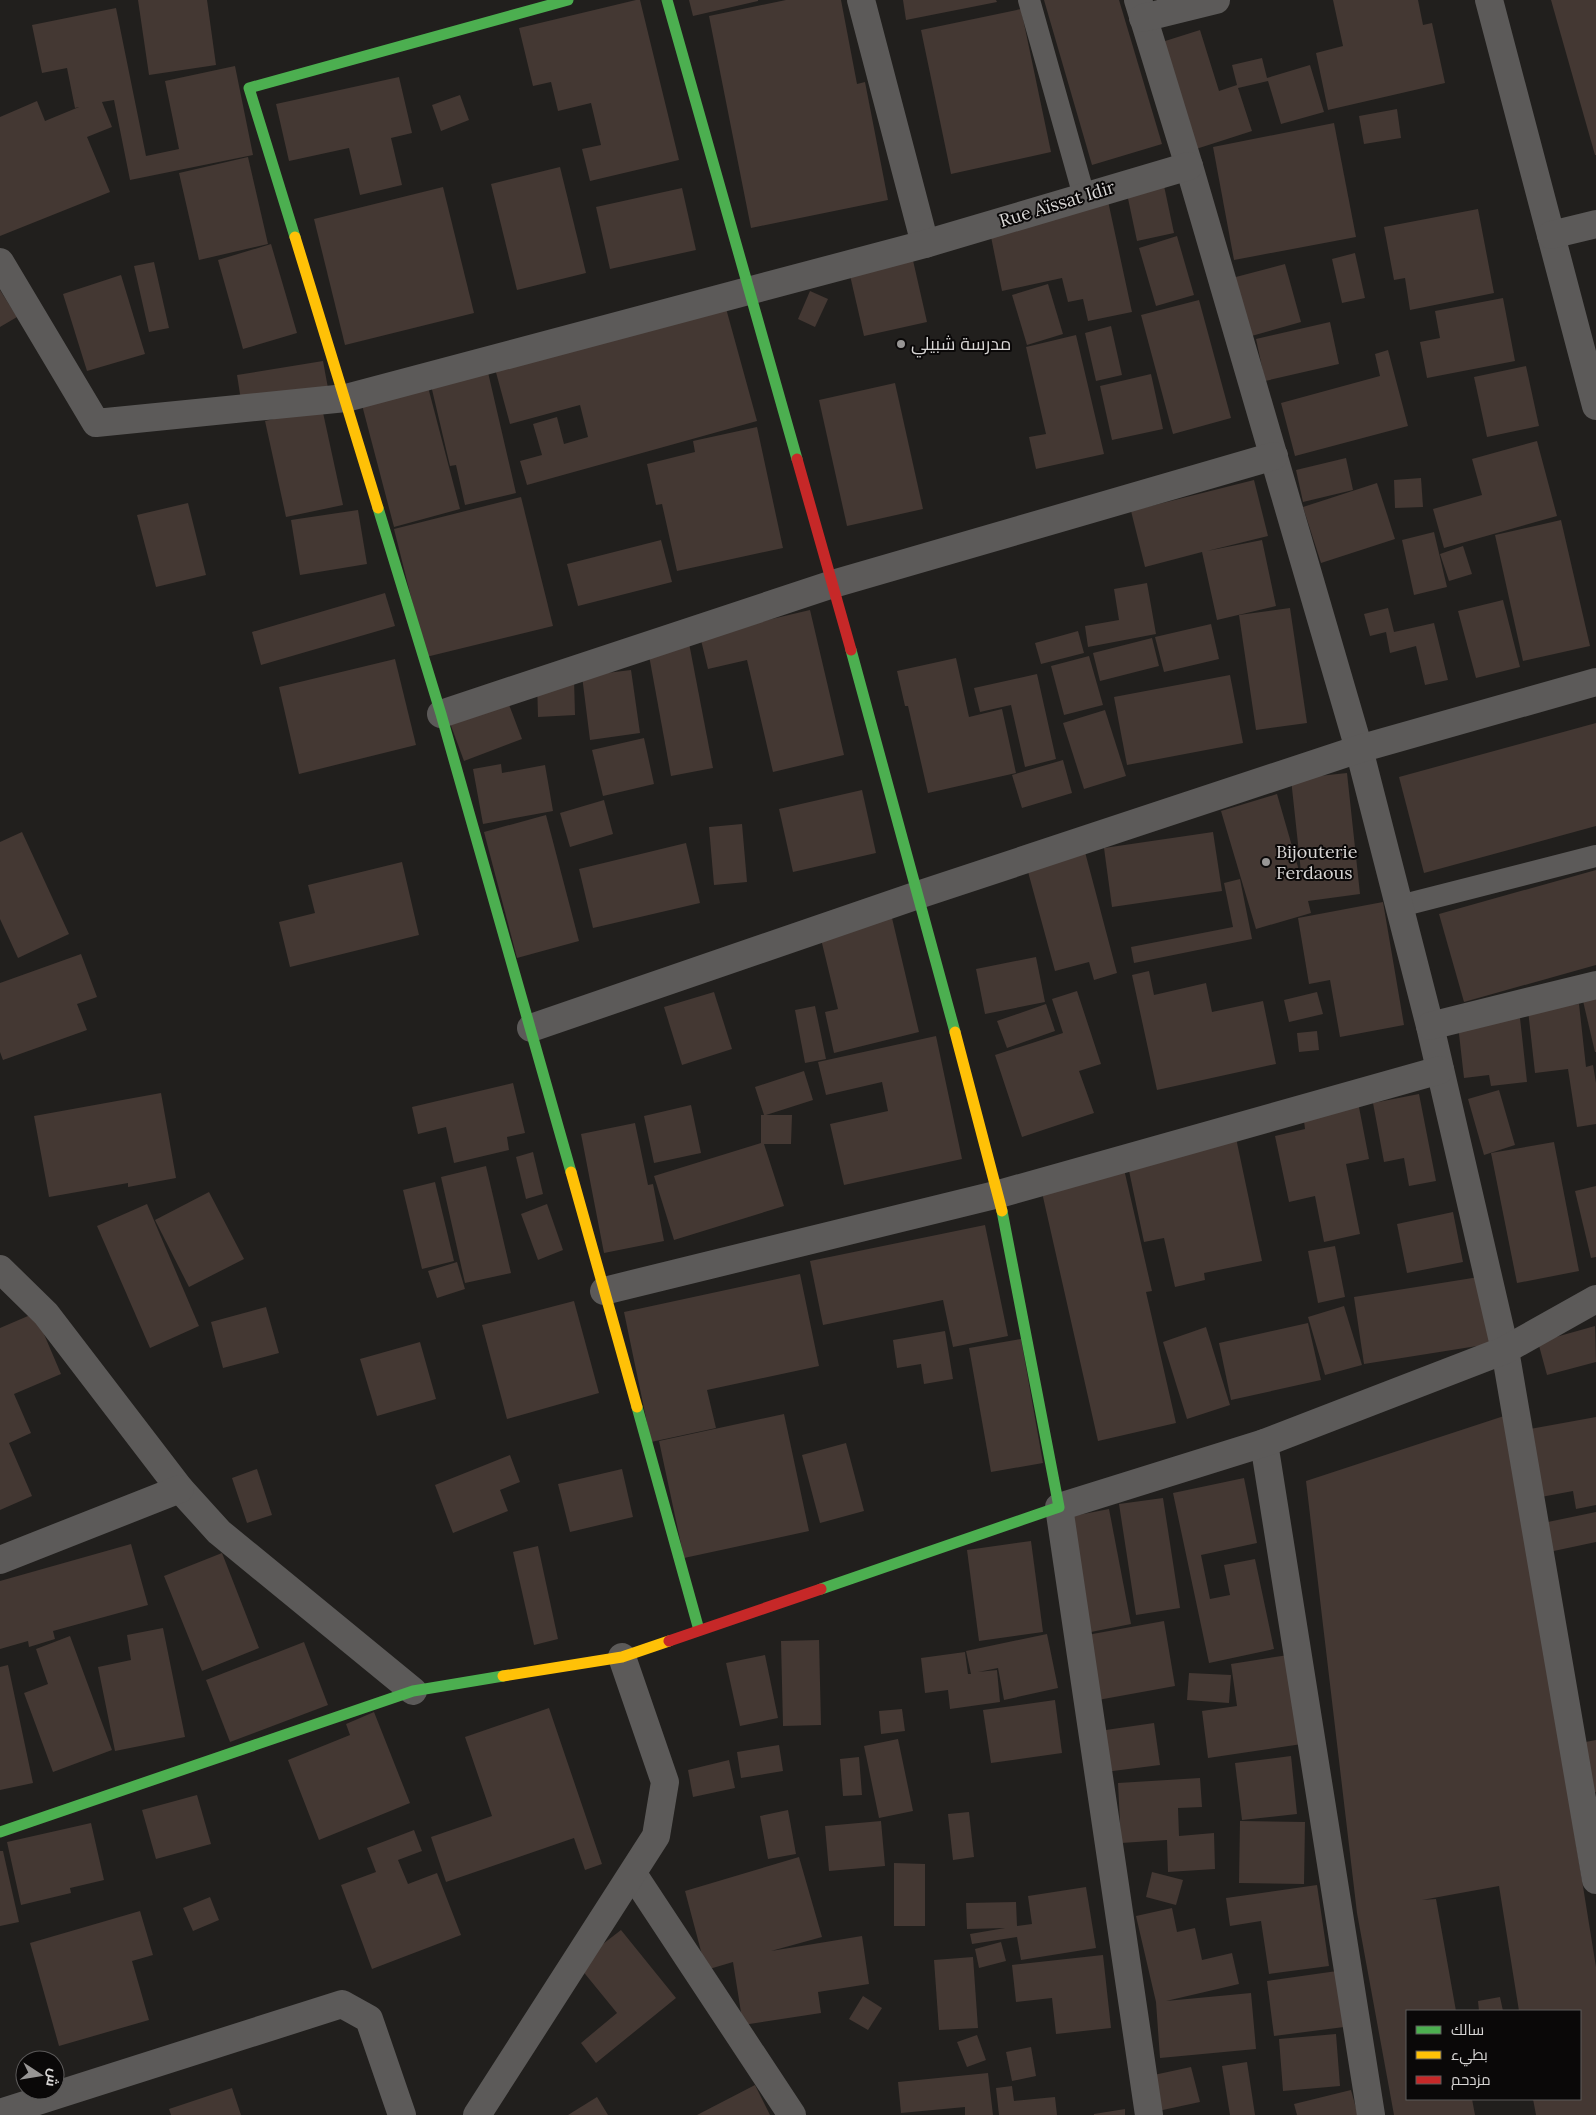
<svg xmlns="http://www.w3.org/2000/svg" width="1596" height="2115" font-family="Lora,Cairo,serif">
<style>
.building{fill:#443833}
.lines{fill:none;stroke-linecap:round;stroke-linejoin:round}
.lane{stroke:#5c5a59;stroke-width:22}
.street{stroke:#5c5a59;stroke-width:28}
.fast{stroke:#4caf50;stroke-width:11}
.slow{stroke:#ffc107;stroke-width:11}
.jam{stroke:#c62828;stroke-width:11}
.poi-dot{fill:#989695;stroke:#0a0808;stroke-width:2}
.labels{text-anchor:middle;stroke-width:4;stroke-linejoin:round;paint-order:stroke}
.street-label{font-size:18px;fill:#d8d6d5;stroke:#0a0808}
.poi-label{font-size:18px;fill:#d8d6d5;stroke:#0a0808;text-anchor:start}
</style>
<rect width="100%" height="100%" fill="#211f1d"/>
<!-- building -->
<g class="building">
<polygon points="138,0 207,0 216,65 149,75"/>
<polygon points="636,0 640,0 679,160 590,181 582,149 601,145 591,103 558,111 551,82 533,86 519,28"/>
<polygon points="689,0 758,0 758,1 693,16"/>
<polygon points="786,0 841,0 857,84 865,82 888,200 751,228 709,16"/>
<polygon points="903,0 996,0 997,2 906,20"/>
<polygon points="1044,0 1119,0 1162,144 1092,165"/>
<polygon points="1333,0 1418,0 1423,25 1432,23 1445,83 1328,110 1316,53 1343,46"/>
<polygon points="1551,0 1596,0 1596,155 1595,155"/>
<polygon points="116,8 146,156 179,149 165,81 235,66 253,155 130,180 114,100 102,102 112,127 87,137 110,192 0,236 0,117 37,101 45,121 79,107 75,108 67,68 42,73 32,25"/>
<polygon points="1021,9 1051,152 951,174 921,30"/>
<polygon points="1200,30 1219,91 1237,85 1232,65 1262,58 1267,78 1310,65 1324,112 1281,124 1268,81 1238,88 1252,131 1196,149 1162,42"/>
<polygon points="399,77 412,133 391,138 402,185 360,195 349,148 289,161 276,104"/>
<polygon points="460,95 469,120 441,131 432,105"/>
<polygon points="1397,109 1401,138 1364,144 1359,116"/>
<polygon points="1334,123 1356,237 1234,260 1213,147"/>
<polygon points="248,157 268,244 199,260 179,173"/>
<polygon points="560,167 586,273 517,290 491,184"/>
<polygon points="1163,181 1174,233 1137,241 1126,189"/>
<polygon points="443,187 474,313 345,345 314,219"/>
<polygon points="682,188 696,250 610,269 596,207"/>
<polygon points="1108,201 1132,312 1088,321 1083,299 1068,302 1062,278 1002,291 989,227"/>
<polygon points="1478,209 1494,293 1410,310 1405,278 1394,280 1384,227"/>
<polygon points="1177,236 1194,295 1156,306 1139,248"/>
<polygon points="271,244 297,333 243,349 218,260"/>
<polygon points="1355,253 1365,298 1342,303 1332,259"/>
<polygon points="912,256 927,322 864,336 849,271"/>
<polygon points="154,262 169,328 149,332 134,266"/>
<polygon points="1285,264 1301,322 1248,337 1232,278"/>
<polygon points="121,275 145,354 87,371 63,294"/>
<polygon points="1048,284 1063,334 1027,345 1012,295"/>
<polygon points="0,290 17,317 0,327"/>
<polygon points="810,291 828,299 815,327 798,319"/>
<polygon points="1503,298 1515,361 1427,378 1420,342 1440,338 1435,311"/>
<polygon points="1199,300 1231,418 1173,434 1141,315"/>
<polygon points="724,301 757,421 527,485 520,461 542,455 533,424 557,417 564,444 588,437 580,405 510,424 494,365"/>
<polygon points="1330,322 1339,364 1265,381 1256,339"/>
<polygon points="1111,326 1122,375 1096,381 1085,333"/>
<polygon points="1076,335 1104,454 1036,469 1029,437 1046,434 1026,347"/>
<polygon points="1388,350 1408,426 1295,456 1281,403 1380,376 1375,354"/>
<polygon points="323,361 330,399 243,413 237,375"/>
<polygon points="1526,366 1539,426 1487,437 1474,377"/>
<polygon points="487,368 516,493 465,505 456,465 450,466 430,381"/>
<polygon points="1151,374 1163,429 1112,440 1100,386"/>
<polygon points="895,383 923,509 847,526 819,400"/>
<polygon points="428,387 460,509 394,527 362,405"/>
<polygon points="322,408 343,505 286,517 265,421"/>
<polygon points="757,427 783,548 677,571 662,504 656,505 647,464 695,452 693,441"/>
<polygon points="1537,441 1557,516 1444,548 1433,509 1482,495 1472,459"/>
<polygon points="1346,458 1353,490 1303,502 1296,470"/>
<polygon points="1421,478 1423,507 1395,508 1394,480"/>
<polygon points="1254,480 1268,536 1207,551 1262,540 1276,606 1217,620 1202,552 1145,567 1131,511"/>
<polygon points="1377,483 1395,539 1321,563 1303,507"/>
<polygon points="521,497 553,626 426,657 394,529"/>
<polygon points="188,503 206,575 156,587 137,515"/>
<polygon points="358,510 367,564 300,575 291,520"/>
<polygon points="1561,520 1590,646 1523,661 1495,535"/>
<polygon points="1434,532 1447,587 1414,595 1402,540"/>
<polygon points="661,540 672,582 578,606 567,564"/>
<polygon points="1463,546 1472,574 1449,581 1440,554"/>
<polygon points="1147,583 1156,634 1088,647 1085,626 1119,620 1114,589"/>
<polygon points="385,593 395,626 261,665 252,632"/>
<polygon points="1503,600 1520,667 1476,678 1458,611"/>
<polygon points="1290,608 1307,723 1256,730 1239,615"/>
<polygon points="1388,608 1394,632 1434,623 1448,680 1425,685 1416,646 1390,653 1386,632 1370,636 1364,614"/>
<polygon points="810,610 844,755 773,772 747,660 708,669 700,636"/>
<polygon points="1211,624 1219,659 1164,672 1155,637"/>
<polygon points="1078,631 1084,653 1041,664 1035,643"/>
<polygon points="1152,638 1159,666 1100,681 1093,653"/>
<polygon points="689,643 713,768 671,776 648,650"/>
<polygon points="1089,656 1103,705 1064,715 1051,666"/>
<polygon points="956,658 969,717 1002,709 1016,773 928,793 908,706 905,706 897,671"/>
<polygon points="395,659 416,745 299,774 279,687"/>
<polygon points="631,670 640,733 590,740 582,676"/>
<polygon points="1037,674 1056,759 1025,767 1011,705 980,712 974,688"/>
<polygon points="1230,675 1243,743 1127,765 1114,697"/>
<polygon points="574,679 575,715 538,717 537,680"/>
<polygon points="508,702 522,739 464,761 450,723"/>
<polygon points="1105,710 1126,776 1084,789 1063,723"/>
<polygon points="1596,723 1596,826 1424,873 1399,777"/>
<polygon points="644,738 654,784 603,796 592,750"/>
<polygon points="1063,760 1072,793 1022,808 1012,775"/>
<polygon points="501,764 502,773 545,765 553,811 483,824 473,769"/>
<polygon points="1347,773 1360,894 1308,901 1311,913 1256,929 1221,811 1277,794 1302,881 1291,779"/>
<polygon points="862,790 876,853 793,872 779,809"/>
<polygon points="604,800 613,834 570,847 560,813"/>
<polygon points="546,815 579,941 517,958 484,832"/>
<polygon points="742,824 747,882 714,885 709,827"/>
<polygon points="22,832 69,934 18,958 0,919 0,842"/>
<polygon points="1213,832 1222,891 1112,907 1104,848"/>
<polygon points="686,843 700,903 593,928 579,869"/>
<polygon points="1085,852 1117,973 1094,980 1089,962 1055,971 1027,868"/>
<polygon points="402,862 419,935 290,967 279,922 315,913 308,885"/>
<polygon points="1596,870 1596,965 1464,1002 1439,914"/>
<polygon points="1240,879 1252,939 1134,963 1131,947 1233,927 1224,883"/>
<polygon points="1383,902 1404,1025 1340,1037 1330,980 1309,984 1298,918"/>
<polygon points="892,918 919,1032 834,1053 825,1012 838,1009 820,935"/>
<polygon points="81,954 97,997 77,1004 87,1030 3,1060 0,1052 0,983"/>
<polygon points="1036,957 1045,1002 985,1014 976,969"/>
<polygon points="1149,971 1154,995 1206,983 1212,1012 1263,1001 1276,1064 1157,1090 1132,975"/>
<polygon points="1077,991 1101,1064 1079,1071 1094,1113 1022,1137 995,1055 1063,1033 1052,999"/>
<polygon points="714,992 732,1049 682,1065 664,1007"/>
<polygon points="1317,992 1323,1014 1289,1022 1284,1000"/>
<polygon points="1596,998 1596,1052 1595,1052 1583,1001"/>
<polygon points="1046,1004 1055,1031 1007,1048 997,1021"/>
<polygon points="1579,1004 1586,1067 1593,1065 1596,1083 1596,1124 1577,1127 1568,1069 1535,1073 1528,1010"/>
<polygon points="815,1006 826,1059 805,1063 795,1010"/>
<polygon points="1520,1018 1527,1082 1491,1086 1489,1075 1464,1078 1458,1025"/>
<polygon points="1317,1031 1319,1050 1299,1052 1297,1033"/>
<polygon points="936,1036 962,1159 844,1185 830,1124 888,1111 882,1082 826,1095 818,1062"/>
<polygon points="804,1071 813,1100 766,1115 792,1115 791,1144 764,1144 784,1206 674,1240 654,1176 761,1143 761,1115 764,1115 755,1087"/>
<polygon points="513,1083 525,1133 507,1137 509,1150 454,1163 446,1127 418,1134 412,1107"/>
<polygon points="1499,1090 1515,1145 1484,1155 1468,1099"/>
<polygon points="161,1093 176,1178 128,1187 128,1183 49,1197 34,1116"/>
<polygon points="1419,1094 1436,1181 1409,1186 1404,1158 1384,1162 1373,1103"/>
<polygon points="1358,1102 1369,1159 1346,1164 1360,1234 1324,1242 1315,1196 1289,1202 1275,1136 1305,1129 1303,1113"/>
<polygon points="691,1105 701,1153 654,1163 644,1116"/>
<polygon points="635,1123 648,1185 653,1184 664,1241 604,1253 581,1134"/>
<polygon points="1236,1138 1262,1261 1204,1273 1205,1280 1175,1287 1164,1238 1144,1242 1128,1166"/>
<polygon points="1554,1142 1579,1271 1517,1283 1491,1153"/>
<polygon points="533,1152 543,1194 526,1199 516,1157"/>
<polygon points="486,1166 511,1273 465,1283 441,1177"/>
<polygon points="1124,1169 1152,1291 1146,1292 1176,1423 1098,1441 1041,1188"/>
<polygon points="435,1182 454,1261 422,1269 403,1190"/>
<polygon points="1596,1186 1596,1257 1591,1258 1575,1191"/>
<polygon points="209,1192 244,1259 189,1287 155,1220"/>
<polygon points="147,1204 199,1326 150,1348 97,1226"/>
<polygon points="547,1204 563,1250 538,1260 521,1214"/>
<polygon points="1453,1212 1463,1262 1407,1273 1397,1224"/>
<polygon points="985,1225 1008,1336 953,1347 943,1300 823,1325 810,1261"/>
<polygon points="1335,1246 1345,1297 1318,1303 1308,1251"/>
<polygon points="457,1262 465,1289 437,1298 428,1271"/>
<polygon points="800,1274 819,1366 707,1390 716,1428 651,1442 624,1312"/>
<polygon points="1485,1276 1496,1343 1364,1364 1354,1297"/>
<polygon points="574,1301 599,1393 507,1419 482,1325"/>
<polygon points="1344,1306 1362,1365 1325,1375 1308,1317"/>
<polygon points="266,1307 279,1353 223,1368 211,1322"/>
<polygon points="35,1313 61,1374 14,1394 31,1433 9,1443 32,1496 0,1510 0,1328"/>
<polygon points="1308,1323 1321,1380 1231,1400 1219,1343"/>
<polygon points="1595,1326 1596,1362 1547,1375 1538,1342"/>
<polygon points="1206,1327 1230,1405 1187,1419 1163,1342"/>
<polygon points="945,1331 953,1379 924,1384 921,1364 897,1368 893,1340"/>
<polygon points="1021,1339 1043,1463 991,1472 969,1348"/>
<polygon points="420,1342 436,1399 377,1416 360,1359"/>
<polygon points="784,1414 809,1531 684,1558 659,1441"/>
<polygon points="1507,1415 1596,1967 1596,2115 1536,2115 1533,2099 1580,2099 1580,2011 1519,2011 1499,1886 1422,1900 1436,1899 1456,2011 1407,2011 1407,2099 1472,2099 1475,2115 1394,2115 1357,1913 1306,1481"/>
<polygon points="1596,1417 1596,1505 1576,1509 1573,1491 1541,1497 1530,1429"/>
<polygon points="846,1443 864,1511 820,1523 802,1455"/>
<polygon points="510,1455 520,1482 500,1490 508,1511 453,1533 435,1485"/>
<polygon points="257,1469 272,1515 247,1523 232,1478"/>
<polygon points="622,1469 633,1517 570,1532 558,1484"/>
<polygon points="1244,1478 1257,1543 1201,1555 1210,1599 1230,1595 1224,1565 1255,1559 1274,1649 1209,1663 1173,1493"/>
<polygon points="1163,1498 1180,1608 1136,1615 1119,1504"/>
<polygon points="1109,1509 1131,1624 1086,1633 1063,1518"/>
<polygon points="1596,1512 1596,1542 1549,1552 1543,1523"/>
<polygon points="1031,1541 1043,1632 979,1641 967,1550"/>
<polygon points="131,1544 148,1605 53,1631 55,1639 29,1647 28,1641 0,1649 0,1581"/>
<polygon points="538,1546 558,1639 534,1645 513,1552"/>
<polygon points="222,1553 259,1648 202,1671 164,1576"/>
<polygon points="1164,1621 1175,1686 1098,1700 1087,1635"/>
<polygon points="163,1628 185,1737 115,1751 98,1667 131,1660 127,1635"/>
<polygon points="1047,1634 1058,1688 1004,1700 998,1668 978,1672 997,1670 1000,1702 950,1709 948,1690 925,1693 921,1658 965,1652 968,1674 971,1674 966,1651"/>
<polygon points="70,1636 112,1750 53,1772 24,1693 48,1684 36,1649"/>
<polygon points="819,1640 821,1725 783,1726 781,1641"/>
<polygon points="304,1642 328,1705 230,1742 206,1680"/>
<polygon points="765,1655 778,1718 740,1726 726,1663"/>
<polygon points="1288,1655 1302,1744 1208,1758 1202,1711 1237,1706 1231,1664"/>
<polygon points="8,1665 33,1783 0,1790 0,1667"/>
<polygon points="1189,1673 1231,1675 1229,1703 1187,1700"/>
<polygon points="1055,1700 1062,1753 991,1763 983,1710"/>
<polygon points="549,1708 602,1864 585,1870 574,1838 446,1882 431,1837 492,1816 465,1737"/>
<polygon points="902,1709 905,1731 881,1734 879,1711"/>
<polygon points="374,1712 410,1803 319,1840 288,1760 350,1735 346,1724"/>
<polygon points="1154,1723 1160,1765 1105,1772 1099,1731"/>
<polygon points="898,1739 913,1811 879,1818 864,1746"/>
<polygon points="1596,1740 1596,1792 1585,1795 1575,1744"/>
<polygon points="779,1745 783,1771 741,1778 737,1752"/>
<polygon points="1291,1756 1297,1814 1242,1820 1235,1763"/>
<polygon points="859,1757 862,1795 843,1796 840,1759"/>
<polygon points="729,1760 735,1788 693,1797 688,1770"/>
<polygon points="1200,1778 1202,1807 1178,1808 1179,1836 1214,1833 1215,1869 1168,1872 1167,1840 1121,1843 1118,1783"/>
<polygon points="197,1795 211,1844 156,1859 142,1810"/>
<polygon points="788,1810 796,1854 768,1859 760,1816"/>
<polygon points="969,1812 974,1857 953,1860 948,1814"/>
<polygon points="881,1821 885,1866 829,1871 825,1826"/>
<polygon points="1240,1821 1305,1822 1304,1884 1239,1883"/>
<polygon points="91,1823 104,1880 70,1888 71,1893 21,1905 7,1842"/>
<polygon points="414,1830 422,1851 398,1860 408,1884 437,1873 461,1935 372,1969 341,1885 376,1872 367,1848"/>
<polygon points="0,1851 3,1851 19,1922 0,1926"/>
<polygon points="799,1857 822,1937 771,1951 862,1936 869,1984 818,1992 821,2013 743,2025 733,1962 706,1970 685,1891"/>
<polygon points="894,1863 925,1864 925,1926 894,1926"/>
<polygon points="1152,1872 1183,1880 1176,1905 1146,1897"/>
<polygon points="1317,1885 1329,1966 1269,1974 1261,1921 1230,1926 1226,1898"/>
<polygon points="1086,1887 1096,1948 1021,1960 1017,1937 972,1944 970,1934 1005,1928 967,1929 966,1903 1016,1902 1017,1926 1032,1924 1028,1896"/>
<polygon points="210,1897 219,1920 193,1931 183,1908"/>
<polygon points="1172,1908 1177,1932 1195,1928 1202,1960 1232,1953 1239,1984 1166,2001 1251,1993 1256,2049 1160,2058 1156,2002 1136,1916"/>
<polygon points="140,1911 153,1955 132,1961 149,2020 59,2046 30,1943"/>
<polygon points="621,1930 676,1998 596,2063 581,2043 617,2013 577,1964"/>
<polygon points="1001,1942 1006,1961 979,1968 975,1949"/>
<polygon points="1103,1955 1111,2028 1056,2034 1052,1998 1016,2002 1012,1965"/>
<polygon points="973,1957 978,2028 939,2030 934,1960"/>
<polygon points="1337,1971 1344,2027 1274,2036 1267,1981"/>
<polygon points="863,1996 882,2008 868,2030 849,2019"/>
<polygon points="1500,1997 1503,2011 1479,2011 1478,2001"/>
<polygon points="1336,2034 1340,2086 1283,2091 1279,2039"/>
<polygon points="977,2035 986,2060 967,2067 957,2042"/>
<polygon points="1031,2047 1036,2076 1012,2081 1006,2052"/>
<polygon points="1247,2062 1255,2115 1230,2115 1222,2066"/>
<polygon points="1191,2067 1200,2102 1158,2111 1149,2076"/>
<polygon points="988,2073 993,2115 965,2115 965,2107 901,2113 898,2082"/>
<polygon points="755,2085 770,2115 697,2115"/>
<polygon points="1012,2086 1014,2101 1055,2097 1057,2115 999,2115 996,2088"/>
<polygon points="232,2088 241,2115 171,2115 169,2109"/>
<polygon points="1351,2090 1358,2115 1297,2115 1294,2104"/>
<polygon points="597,2097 608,2115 568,2115"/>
<polygon points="1125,2109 1125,2115 1094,2115 1094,2114"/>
</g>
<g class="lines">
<!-- lane -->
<g class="lane">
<polyline points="1029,0 1084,196"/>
<polyline points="1400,906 1596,856"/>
</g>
<!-- street -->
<g class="street">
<polyline points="861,0 925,244"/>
<polyline points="1138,0 1189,166 1359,749 1430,1026 1505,1350 1596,1880"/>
<polyline points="1489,0 1596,406"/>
<polyline points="1143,18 1216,0"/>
<polyline points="1551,235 1596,224"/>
<polyline points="0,262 96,423 346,398 925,244 1189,166"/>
<polyline points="441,714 833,584 1274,456"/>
<polyline points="1430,1026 1596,985"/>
<polyline points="531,1028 918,895 1359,749 1596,682"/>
<polyline points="0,1269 46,1314 180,1489 219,1532 413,1691"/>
<polyline points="604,1291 999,1194 1440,1070"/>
<polyline points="1264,1443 1371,2115"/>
<polyline points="0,1560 180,1489"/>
<polyline points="633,1874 792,2115"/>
<polyline points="0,2113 342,2004 369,2019 402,2115"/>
<polyline points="477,2115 656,1836 665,1782 622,1657"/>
<polyline points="1149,2115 1059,1507 1264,1443 1505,1350 1596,1299"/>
</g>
<!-- fast -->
<g class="fast">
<polyline points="667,0 797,459"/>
<polyline points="295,237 249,88 568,0"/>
<polyline points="378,508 441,714 571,1172"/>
<polyline points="851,650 955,1032"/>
<polyline points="637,1407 699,1630"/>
<polyline points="821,1589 1059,1507 1002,1211"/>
<polyline points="0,1832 413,1691 503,1676"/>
</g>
<!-- slow -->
<g class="slow">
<polyline points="295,237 378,508"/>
<polyline points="955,1032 1002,1211"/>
<polyline points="571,1172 637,1407"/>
<polyline points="503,1676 622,1657 669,1641"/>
</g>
<!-- jam -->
<g class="jam">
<polyline points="797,459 851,650"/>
<polyline points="669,1641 821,1589"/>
</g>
</g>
<!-- markers -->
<g class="poi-dot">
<circle cx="901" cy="344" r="5"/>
<circle cx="1266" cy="862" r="5"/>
</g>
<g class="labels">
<!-- street labels -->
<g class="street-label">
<text transform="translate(1057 204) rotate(-17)" y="6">Rue Aïssat Idir</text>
</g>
<!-- poi labels -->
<g class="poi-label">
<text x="911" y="350">مدرسة شبيلي</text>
<text x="1276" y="858">Bijouterie<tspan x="1276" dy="21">Ferdaous</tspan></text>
</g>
</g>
<!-- legend -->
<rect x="1406" y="2010" width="175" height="90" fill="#0a0808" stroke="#5c5a5a"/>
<rect x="1416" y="2026" width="25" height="8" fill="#4caf50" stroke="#5c5a5a"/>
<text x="1451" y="2035" font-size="15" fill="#d8d6d5">سالك</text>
<rect x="1416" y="2051" width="25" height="8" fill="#ffc107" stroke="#5c5a5a"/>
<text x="1451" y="2060" font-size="15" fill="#d8d6d5">بطيء</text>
<rect x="1416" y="2076" width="25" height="8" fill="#c62828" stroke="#5c5a5a"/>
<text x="1451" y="2085" font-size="15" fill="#d8d6d5">مزدحم</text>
<!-- north arrow -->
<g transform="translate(40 2075) rotate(102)"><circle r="24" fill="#0a0808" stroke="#5c5a5a"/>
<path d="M0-4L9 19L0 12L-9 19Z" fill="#989695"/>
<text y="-8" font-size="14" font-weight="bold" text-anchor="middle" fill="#d8d6d5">ش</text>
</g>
</svg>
